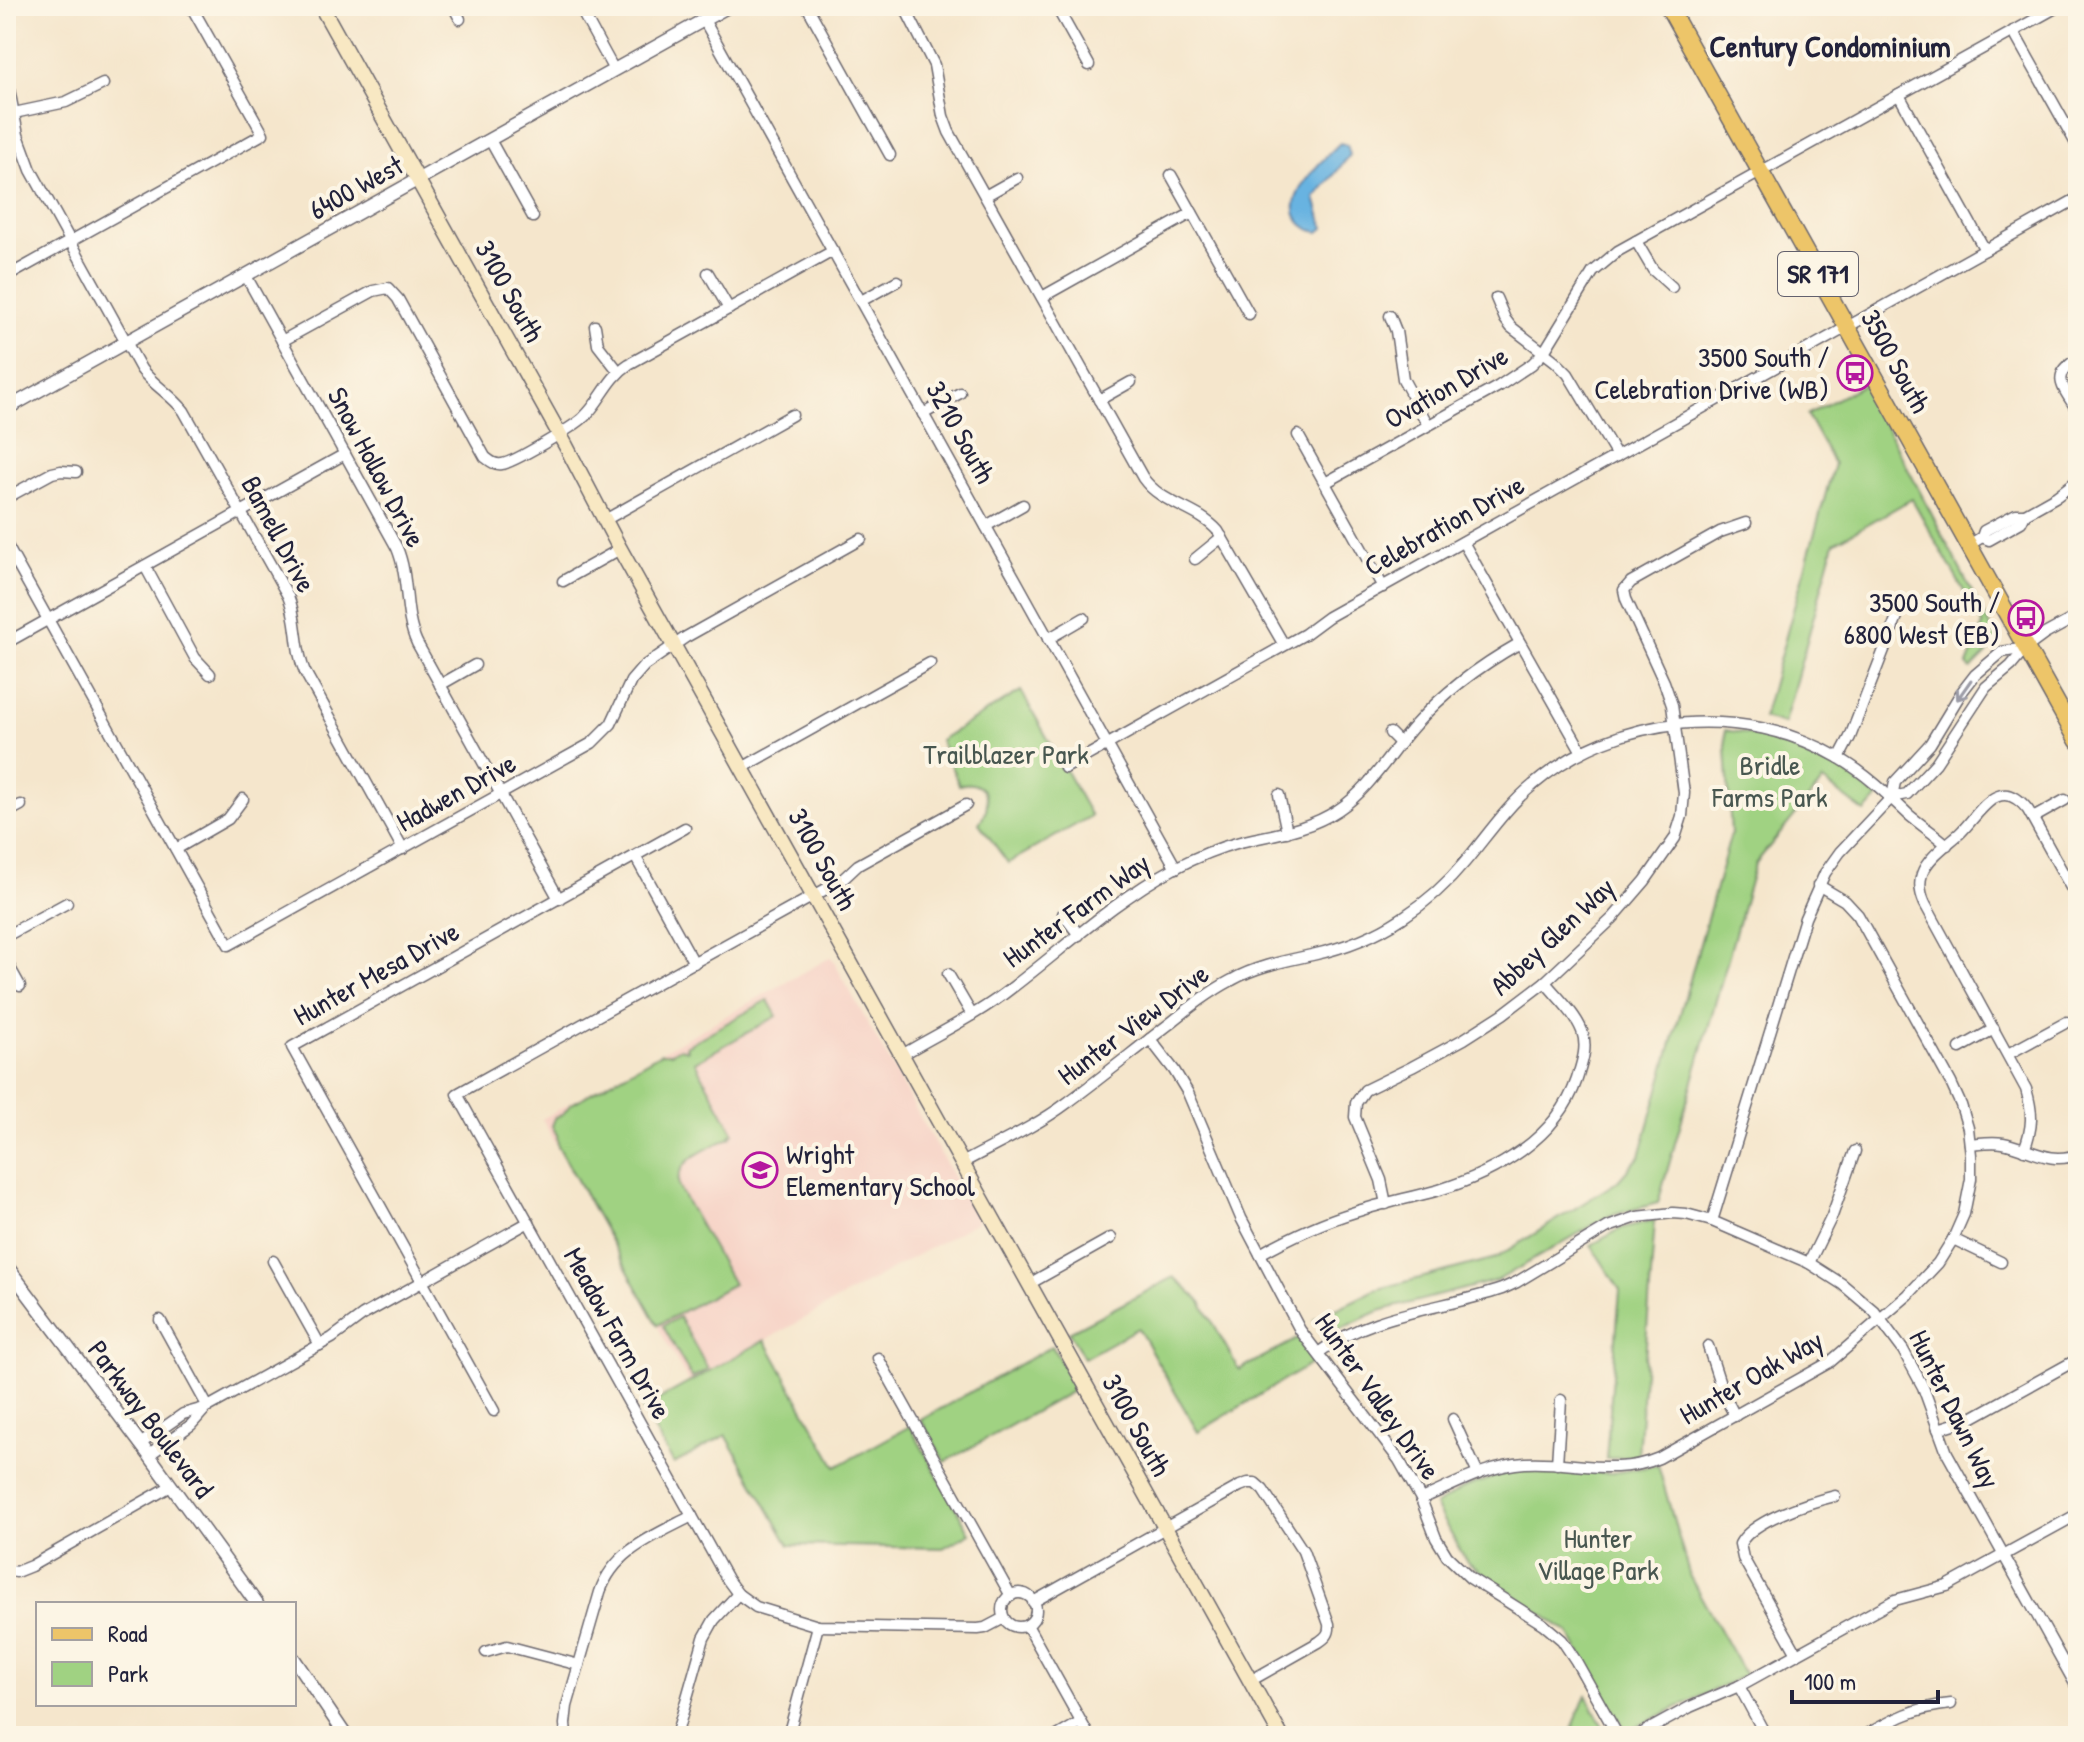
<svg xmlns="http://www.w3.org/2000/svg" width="2084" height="1742" font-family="'Patrick Hand',sans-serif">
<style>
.built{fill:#f6d1c5}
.green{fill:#a0d282;stroke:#617a5e;stroke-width:2}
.water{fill:#68b3e1;stroke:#456a8e;stroke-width:2}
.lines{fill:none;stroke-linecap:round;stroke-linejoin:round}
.minor-casing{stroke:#6c676e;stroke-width:13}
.tertiary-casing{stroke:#6c676e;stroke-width:15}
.secondary-casing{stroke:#6c676e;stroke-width:17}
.primary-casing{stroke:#6c676e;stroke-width:19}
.minor{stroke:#fff;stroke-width:10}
.tertiary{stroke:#fff;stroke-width:12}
.secondary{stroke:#f8e8c3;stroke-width:14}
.primary{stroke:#edc569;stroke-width:16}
.oneway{stroke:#9c9ca7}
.labels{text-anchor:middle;stroke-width:8;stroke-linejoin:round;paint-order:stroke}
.shield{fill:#fcf5e5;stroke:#63616e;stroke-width:2}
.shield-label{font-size:26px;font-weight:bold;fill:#22223b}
.street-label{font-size:28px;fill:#22223b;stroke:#fcf5e5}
.poi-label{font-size:28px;fill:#22223b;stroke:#fcf5e5;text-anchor:end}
.park-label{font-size:28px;fill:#485750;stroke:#fcf5e5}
.neighbourhood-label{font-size:30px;font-weight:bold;fill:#22223b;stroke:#fcf5e5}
</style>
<rect width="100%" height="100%" fill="#fcf5e5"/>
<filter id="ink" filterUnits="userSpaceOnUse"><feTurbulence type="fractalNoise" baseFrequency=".0125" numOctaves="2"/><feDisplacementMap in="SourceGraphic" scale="16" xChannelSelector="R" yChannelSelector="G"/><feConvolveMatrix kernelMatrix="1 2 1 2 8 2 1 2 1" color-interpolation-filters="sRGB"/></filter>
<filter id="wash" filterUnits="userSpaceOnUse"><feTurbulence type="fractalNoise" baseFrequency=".006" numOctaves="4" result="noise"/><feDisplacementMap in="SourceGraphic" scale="32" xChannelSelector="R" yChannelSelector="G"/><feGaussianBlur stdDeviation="1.8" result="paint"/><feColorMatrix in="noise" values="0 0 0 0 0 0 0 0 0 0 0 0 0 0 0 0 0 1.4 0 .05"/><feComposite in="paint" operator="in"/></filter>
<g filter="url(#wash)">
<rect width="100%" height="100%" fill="#f5e6cc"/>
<!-- built -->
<polygon class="built" points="831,957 978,1221 689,1383 542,1119"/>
<!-- green -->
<g class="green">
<polygon points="1864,384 1998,642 1971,669 1967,665 1983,625 1912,499 1834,543 1784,724 1763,718 1834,464 1807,415"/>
<path d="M1021,691L1091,816L1008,863L979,823C995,803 986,778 959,785L940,740Z"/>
<polygon points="1725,730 1778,739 1829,760 1878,798 1865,812 1823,781 1755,864 1658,1203 1609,1216 1498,1280 1379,1311 1325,1336 1314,1320 1375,1290 1496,1258 1617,1182 1640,1156 1731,834"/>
<path d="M768,1000L777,1016L695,1062L734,1133L730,1135L731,1137C711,1148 672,1159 679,1188L733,1284L658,1325L558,1146L557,1135L552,1126L555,1118L563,1114L570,1105L661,1053H671L680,1048L687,1050L686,1046Z"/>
<polygon points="1655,1220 1638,1456 1606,1459 1620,1290 1591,1245 1622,1228"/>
<polygon points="1174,1277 1201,1302 1239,1370 1299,1338 1316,1361 1198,1432 1138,1328 1084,1358 1069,1332"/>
<polygon points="679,1317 708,1369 692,1378 663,1326"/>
<polygon points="765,1340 836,1467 910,1426 970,1533 943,1548 789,1545 726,1435 674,1464 642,1409"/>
<polygon points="1052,1346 1076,1389 945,1462 921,1420"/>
<polygon points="1658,1465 1690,1577 1745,1675 1632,1729 1623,1726 1569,1633 1467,1562 1435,1506 1461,1489 1516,1469 1612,1473"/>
<polygon points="1586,1695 1608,1736 1569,1736"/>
</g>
<!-- water -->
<path class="water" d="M1340,143L1347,145L1350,155L1315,198L1324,228L1319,232C1311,231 1308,229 1302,224C1277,200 1323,160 1340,143Z"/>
</g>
<g filter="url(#ink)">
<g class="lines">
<defs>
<g id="minor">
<polyline points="453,6 460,19"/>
<polyline points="579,6 614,70"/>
<polyline points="807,6 890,155"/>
<path d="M904,6L934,65L943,116L949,132L1143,478C1162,505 1197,507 1218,531L1284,645"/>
<polyline points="1056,6 1089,65"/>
<polyline points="704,20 1176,868"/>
<polyline points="2013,31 2078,147"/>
<path d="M6,74L18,135L31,170L141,369C153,385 172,395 184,411L288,596C299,621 294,648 305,672L403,849"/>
<polyline points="1899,95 1985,250"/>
<polyline points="14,113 66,102 103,84"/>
<polyline points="490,140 533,217"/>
<polyline points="6,152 21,145"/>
<polyline points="1171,175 1249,314"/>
<polyline points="985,196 1017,178"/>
<polyline points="1636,241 1653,270 1672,287"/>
<polyline points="708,273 729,309"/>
<path d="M246,276L397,548C410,579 403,613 417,643L559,899"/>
<polyline points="6,277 263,134 191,6"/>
<polyline points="1042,297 1192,213"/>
<polyline points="1496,298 1505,319 1511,327 1555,361 1568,374 1617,456"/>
<polyline points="861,301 897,281"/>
<polyline points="1390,316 1396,331 1403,379 1428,425"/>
<polyline points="595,326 598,345 619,372"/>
<path d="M282,341L373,291L388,288L398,299L485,457C490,461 494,465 502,464C513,463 575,426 584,417C601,401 608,378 629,364L833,251"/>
<path d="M2078,359C2048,376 2065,389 2078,412"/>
<polyline points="1099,400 1131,382"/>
<polyline points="923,414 960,393"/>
<polyline points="1298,435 1383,587"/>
<polyline points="1325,483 1499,386 1532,364 1544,352 1593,272 1618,251 2059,6"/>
<polyline points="6,498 52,473 61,471 76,472"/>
<polyline points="605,520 792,415"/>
<polyline points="986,526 1023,505"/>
<polyline points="1982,537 1989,540 2021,522 2025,514"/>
<polyline points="1463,542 1582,752"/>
<polyline points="6,544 229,945 592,743 611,724 631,681 644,666 686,637 861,539"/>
<polyline points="1969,545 1982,537 1984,531 2016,514 2025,514 2057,496 2078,480"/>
<polyline points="1195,559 1222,537"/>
<polyline points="145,566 195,658 210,674"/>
<polyline points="563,581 620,549"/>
<polyline points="1048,639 1084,618"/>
<polyline points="6,643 345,454"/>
<polyline points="440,685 475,665"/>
<polyline points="1390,733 1400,743"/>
<polyline points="1839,758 1850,737 1898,614"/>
<polyline points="742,768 930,663"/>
<polyline points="1065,768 1305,634 1328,617 2078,198"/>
<polyline points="1279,795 1287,832"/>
<polyline points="1892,797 1895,782 1930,744 1961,693 1975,675 2002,652 2026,648"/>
<polyline points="966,805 858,865 843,879 826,889 457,1094 727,1579 738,1594 756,1607 818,1626 978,1629 985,1628 1004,1618"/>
<polyline points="6,813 21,805"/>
<polyline points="2033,818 2065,800"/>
<polyline points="176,849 228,819 243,799"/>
<polyline points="635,856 694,963"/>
<polyline points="1063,914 1079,935"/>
<polyline points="6,936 67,903"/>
<polyline points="6,961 20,986"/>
<polyline points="948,974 972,1015"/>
<polyline points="1150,1039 1174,1070 1188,1093 1241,1218 1300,1330 1399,1460 1421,1499 1436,1538 1447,1556 1470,1578 1543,1624 1562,1640 1576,1661 1618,1736"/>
<polyline points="1960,1048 1994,1029"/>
<polyline points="2008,1054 2067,1022"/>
<path d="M902,1055C935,1035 970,1019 1001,996C1058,954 1110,903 1173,869C1194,858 1217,848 1240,842C1274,834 1308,830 1338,810C1370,789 1390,753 1415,725C1445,691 1481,665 1520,643"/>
<path d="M1970,1144C1981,1143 1992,1141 2003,1143C2029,1148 2051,1166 2078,1154"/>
<path d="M2024,1150C2033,1127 2033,1113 2026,1089L1925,904C1921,895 1918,885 1922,874C1927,858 1948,844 1960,833C1979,815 1999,772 2028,810L2078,900"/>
<path d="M962,1163C997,1144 1035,1127 1067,1103C1101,1078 1134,1051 1168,1025C1188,1009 1209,992 1232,980C1257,966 1285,961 1312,955C1344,948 1375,936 1402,918C1425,903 1447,884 1465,862C1487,836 1506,807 1533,785C1617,713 1743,702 1839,758C1865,773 1887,794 1909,815C1921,825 1935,834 1947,845"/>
<polyline points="1386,1204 1381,1180 1355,1117 1356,1103 1365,1090 1412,1067 1464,1039 1503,1014 1545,982 1613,918 1645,881 1675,838 1682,816 1684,793 1672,705 1664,682 1626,599 1624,590 1631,582 1720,532 1746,523"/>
<polyline points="1712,1221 1805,918 1825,873 1840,852 1892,797 1907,794 1936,763 1986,687 2011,666 2026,648 2045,634 2078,616"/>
<polyline points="1953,1239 2001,1262"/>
<path d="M1260,1254C1290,1237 1322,1222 1355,1212C1383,1203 1411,1198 1439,1190C1495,1173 1557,1139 1577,1079C1582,1063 1588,1047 1582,1031C1575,1013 1557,997 1545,982"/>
<polyline points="273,1261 320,1345"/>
<polyline points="1809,1263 1832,1216 1855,1151"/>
<polyline points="1029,1284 1111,1238"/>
<polyline points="160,1320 208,1407"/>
<polyline points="1708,1346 1723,1393 1735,1416"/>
<path d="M1318,1353C1372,1312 1440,1310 1502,1289L1517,1282L1608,1227L1637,1217L1673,1213L1686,1214L1712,1221L1809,1263L1842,1284L1874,1311L1903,1350L1923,1387L1947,1453L2078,1689"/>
<polyline points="878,1358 1011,1596"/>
<polyline points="494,1411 292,1047 685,828"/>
<polyline points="1453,1419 1478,1474"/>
<polyline points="1938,1429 1970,1419 2078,1359"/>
<polyline points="140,1444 183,1414 208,1407 332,1338 363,1315 529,1222"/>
<polyline points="149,1455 191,1425 206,1408"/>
<polyline points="1557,1464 1561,1400"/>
<path d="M1421,1499C1454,1485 1488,1465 1525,1463C1571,1460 1615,1477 1659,1458L1830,1362L1908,1295L1938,1263L1953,1239L1964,1214L1971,1179V1155L1968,1128L1961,1105L1951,1083L1858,915L1845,901L1818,885"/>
<polyline points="6,1570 16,1572 31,1566 171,1486"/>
<circle cx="1019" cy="1610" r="17"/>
<path d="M1033,1602L1240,1486L1248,1483H1255L1263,1490L1303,1551L1329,1624C1330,1634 1326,1637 1319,1642L1250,1681"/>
<polyline points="1027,1625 1089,1736"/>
<polyline points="486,1652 507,1646 579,1665"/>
<path d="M1797,1654L1743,1558L1740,1544C1752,1520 1810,1502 1835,1496"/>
<polyline points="2064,1664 2078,1657"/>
<polyline points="1739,1686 1766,1736"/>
<polyline points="790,1729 814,1736"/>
<path d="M566,1736L565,1724L567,1706L600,1592C614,1550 656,1535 692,1516"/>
<polyline points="676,1736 704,1638 714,1620 738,1594"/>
<polyline points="788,1736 818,1626"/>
<polyline points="1057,1736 1081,1722"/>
<polyline points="1637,1736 1690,1707 1739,1686 1895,1600 1947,1586 2078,1514"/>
<path d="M1864,1736C1894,1719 1916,1707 1951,1704"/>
</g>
<g id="tertiary">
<polyline points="6,409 729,6"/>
<polyline points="6,1265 149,1455 257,1604"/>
<polyline points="294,1659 346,1736"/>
</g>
<polyline id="secondary" points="321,6 566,446 620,549 1281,1736"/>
<polyline id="primary" points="1668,6 2078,741"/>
</defs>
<!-- minor casing -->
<use href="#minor" class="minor-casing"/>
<!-- tertiary casing -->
<use href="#tertiary" class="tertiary-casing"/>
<!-- secondary casing -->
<use href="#secondary" class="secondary-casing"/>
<!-- primary casing -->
<use href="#primary" class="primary-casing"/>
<!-- minor -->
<use href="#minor" class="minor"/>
<!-- tertiary -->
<use href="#tertiary" class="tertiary"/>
<!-- secondary -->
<use href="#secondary" class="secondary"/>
<!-- primary -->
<use href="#primary" class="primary"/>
</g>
<!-- one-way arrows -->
<defs><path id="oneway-shaft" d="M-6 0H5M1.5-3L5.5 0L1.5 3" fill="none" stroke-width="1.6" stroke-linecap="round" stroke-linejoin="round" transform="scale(2)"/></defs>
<use class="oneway" href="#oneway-shaft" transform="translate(1964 690) rotate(125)"/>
</g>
<!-- icons -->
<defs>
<symbol id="bus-ring" viewBox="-11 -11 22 22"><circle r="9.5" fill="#fcf5e5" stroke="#b5179e" stroke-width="1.5"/><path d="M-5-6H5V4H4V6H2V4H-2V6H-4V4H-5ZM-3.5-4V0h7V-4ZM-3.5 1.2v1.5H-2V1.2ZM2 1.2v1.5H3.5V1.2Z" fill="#b5179e"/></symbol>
<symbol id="school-ring" viewBox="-11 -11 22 22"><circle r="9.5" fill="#fcf5e5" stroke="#b5179e" stroke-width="1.5"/><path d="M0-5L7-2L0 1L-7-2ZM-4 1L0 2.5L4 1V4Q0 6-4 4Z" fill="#b5179e"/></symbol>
</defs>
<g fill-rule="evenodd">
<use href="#bus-ring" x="1835" y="353" width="40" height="40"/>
<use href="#bus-ring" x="2006" y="598" width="40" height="40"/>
<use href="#school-ring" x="740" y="1150" width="40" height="40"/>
</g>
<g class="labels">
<!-- shield labels -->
<rect class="shield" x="1778" y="252" width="80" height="44" rx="6"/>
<g class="shield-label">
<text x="1818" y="283">SR 171</text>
</g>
<!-- street labels -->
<g class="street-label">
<text transform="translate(356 187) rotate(-29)" y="10">6400 West</text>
<text transform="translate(510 291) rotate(61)" y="10">3100 South</text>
<text transform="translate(1896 361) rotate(61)" y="10">3500 South</text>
<text transform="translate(1446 387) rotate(-30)" y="10">Ovation Drive</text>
<text transform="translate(961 432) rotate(61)" y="10">3210 South</text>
<text transform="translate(377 467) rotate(62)" y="10">Snow Hollow Drive</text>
<text transform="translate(1444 525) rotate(-29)" y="10">Celebration Drive</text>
<text transform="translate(279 534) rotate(62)" y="10">Bamell Drive</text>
<text transform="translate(456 792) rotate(-29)" y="10">Hadwen Drive</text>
<text transform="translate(823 859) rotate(61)" y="10">3100 South</text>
<text transform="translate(1076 910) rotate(-36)" y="10">Hunter Farm Way</text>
<text transform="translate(1552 936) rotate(-43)" y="10">Abbey Glen Way</text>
<text transform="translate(376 973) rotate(-29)" y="10">Hunter Mesa Drive</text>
<text transform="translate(1133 1024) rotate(-37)" y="10">Hunter View Drive</text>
<text transform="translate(618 1333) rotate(61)" y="10">Meadow Farm Drive</text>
<text transform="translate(1751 1377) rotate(-30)" y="10">Hunter Oak Way</text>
<text transform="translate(1378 1396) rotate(55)" y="10">Hunter Valley Drive</text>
<text transform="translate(1955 1409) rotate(64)" y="10">Hunter Dawn Way</text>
<text transform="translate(151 1419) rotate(53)" y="10">Parkway Boulevard</text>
<text transform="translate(1137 1425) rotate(61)" y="10">3100 South</text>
</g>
<!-- poi labels -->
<g class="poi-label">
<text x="1829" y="367">3500 South /<tspan x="1829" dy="32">Celebration Drive (WB)</tspan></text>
<text x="2000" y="612">3500 South /<tspan x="2000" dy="32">6800 West (EB)</tspan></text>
<text x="786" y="1164" text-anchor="start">Wright<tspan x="786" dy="32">Elementary School</tspan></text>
</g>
<!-- park labels -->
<g class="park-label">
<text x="1006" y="764">Trailblazer Park</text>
<text x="1770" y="775">Bridle<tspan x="1770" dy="32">Farms Park</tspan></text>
<text x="1598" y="1548">Hunter<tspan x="1598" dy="32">Village Park</tspan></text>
</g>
<!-- neighbourhood labels -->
<g class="neighbourhood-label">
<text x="1830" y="57">Century Condominium</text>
</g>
</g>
<!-- margin -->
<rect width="2084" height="1742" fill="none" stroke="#fcf5e5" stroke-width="32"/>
<!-- legend -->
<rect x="36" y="1602" width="260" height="104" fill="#fcf5e5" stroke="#a5a1a1" stroke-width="2"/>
<rect x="52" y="1628" width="40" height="12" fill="#edc569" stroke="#a5a1a1" stroke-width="2"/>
<text x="108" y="1642" font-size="24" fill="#22223b">Road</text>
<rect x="52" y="1662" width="40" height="24" fill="#a0d282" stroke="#a5a1a1" stroke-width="2"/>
<text x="108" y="1682" font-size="24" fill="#22223b">Park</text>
<!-- scale -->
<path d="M1792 1690v12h146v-12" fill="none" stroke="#22223b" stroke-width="4"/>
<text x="1804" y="1690" font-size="24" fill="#22223b" stroke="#fcf5e5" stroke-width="6" paint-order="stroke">100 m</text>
</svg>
